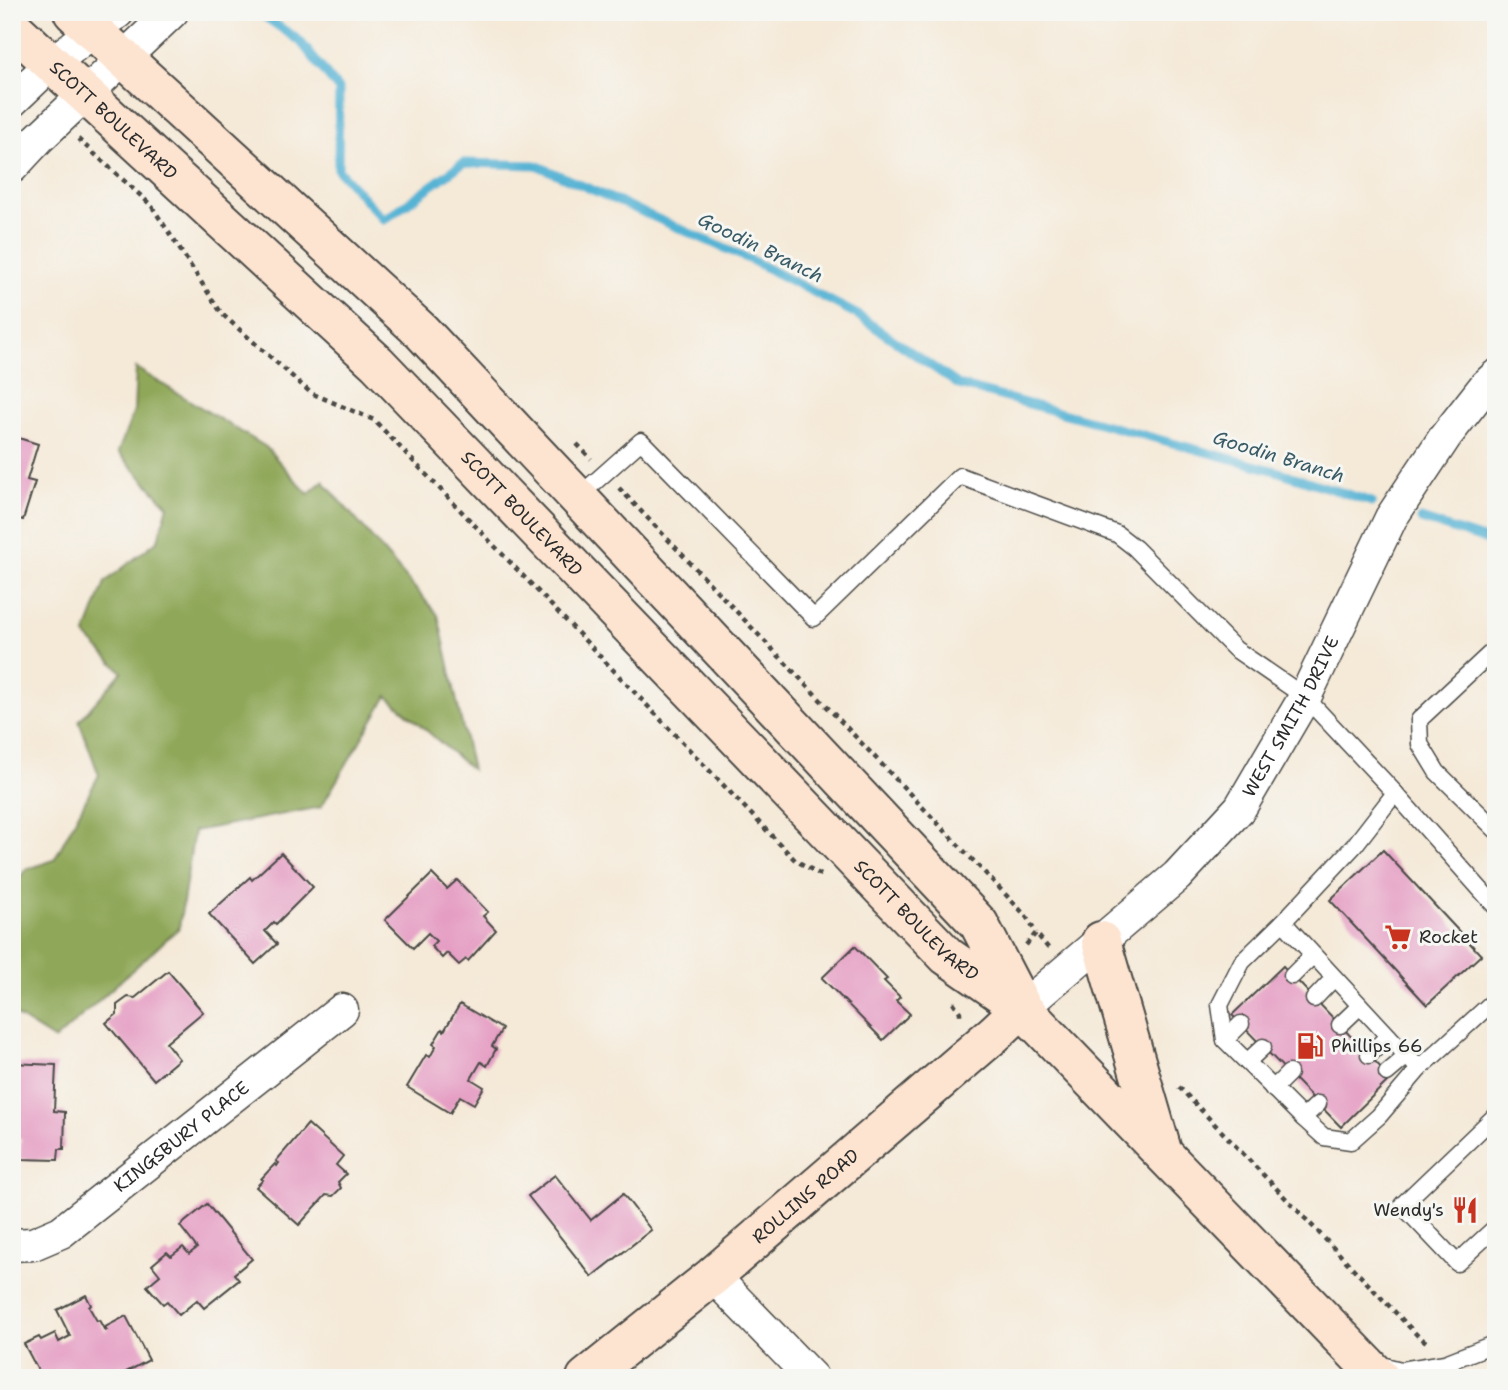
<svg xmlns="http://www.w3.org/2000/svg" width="1508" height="1390" font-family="'Shantell Sans',sans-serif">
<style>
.forest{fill:#8fa759;stroke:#5d6942;stroke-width:2}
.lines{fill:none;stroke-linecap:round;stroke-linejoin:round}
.stream{stroke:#56b3d4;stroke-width:9}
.building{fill:#e59dc3}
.lane-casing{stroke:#494845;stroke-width:19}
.street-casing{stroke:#494845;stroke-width:35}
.secondary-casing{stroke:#494845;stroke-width:42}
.path{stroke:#494845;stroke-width:4.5;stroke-dasharray:5 5;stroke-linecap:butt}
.lane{stroke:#fff;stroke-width:16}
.street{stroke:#fff;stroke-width:32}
.secondary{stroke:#fde4d1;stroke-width:38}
.labels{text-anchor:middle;stroke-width:6;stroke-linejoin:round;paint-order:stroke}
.street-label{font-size:18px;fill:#2b2b2b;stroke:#f6f6f2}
.poi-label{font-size:18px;fill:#2b2b2b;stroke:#f6f6f2;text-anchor:start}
.water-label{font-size:19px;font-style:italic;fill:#3a5b66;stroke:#f6f6f2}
</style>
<rect width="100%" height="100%" fill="#f6f6f2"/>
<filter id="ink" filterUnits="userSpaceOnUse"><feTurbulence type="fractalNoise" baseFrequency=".0143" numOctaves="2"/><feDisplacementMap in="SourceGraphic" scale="14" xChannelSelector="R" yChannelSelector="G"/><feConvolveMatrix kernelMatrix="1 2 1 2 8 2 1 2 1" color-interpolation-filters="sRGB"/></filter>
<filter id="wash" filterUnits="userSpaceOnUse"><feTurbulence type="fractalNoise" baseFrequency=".00686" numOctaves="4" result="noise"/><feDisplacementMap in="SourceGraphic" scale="28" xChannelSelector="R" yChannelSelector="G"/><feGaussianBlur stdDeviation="1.57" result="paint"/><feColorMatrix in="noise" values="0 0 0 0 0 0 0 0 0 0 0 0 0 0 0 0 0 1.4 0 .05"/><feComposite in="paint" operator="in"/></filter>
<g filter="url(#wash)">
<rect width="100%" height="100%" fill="#f5e9d7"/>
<!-- forest -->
<polygon class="forest" points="136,368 266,447 308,494 323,481 438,615 472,770 387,696 321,807 194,831 179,928 55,1040 12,1013 12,891 25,870 54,860 99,775 79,721 122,672 85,635 105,582 158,540 168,506 118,452 134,411"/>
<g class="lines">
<!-- stream -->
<g class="stream">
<polyline points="258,12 300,41 339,90 338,170 384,220 463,163 536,165 753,261 856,314 959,385 1276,471 1372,502"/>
<polyline points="1421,519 1486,540 1496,548"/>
</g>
</g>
<g id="blocks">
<!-- building -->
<g class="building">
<polygon points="12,436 38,444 27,480 35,482 23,520 12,517"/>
<polygon points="1383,850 1481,955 1427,1005 1330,900"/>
<polygon points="281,853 313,887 276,924 274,922 265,931 277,944 255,964 209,914 250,877 252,880"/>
<polygon points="432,874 447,889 457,880 488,912 483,916 496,930 468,961 466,959 459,965 447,953 442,958 431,946 436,941 428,933 413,948 385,920"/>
<polygon points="855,946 887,979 884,981 900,997 896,1001 910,1014 883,1040 822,978"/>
<polygon points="1283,966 1391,1078 1341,1127 1232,1015"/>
<polygon points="168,971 203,1012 166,1043 179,1059 154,1080 106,1023 117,1014 117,1005 128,997 135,998"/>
<polygon points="460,1004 502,1029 492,1046 496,1049 487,1066 481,1062 471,1079 484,1087 474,1104 460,1096 450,1113 407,1087 426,1055 430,1057 436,1046 433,1044 442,1029 444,1031"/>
<polygon points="12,1063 56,1065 54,1111 65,1112 64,1149 59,1149 58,1160 20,1159 21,1139 12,1138"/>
<polygon points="308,1124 343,1156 336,1165 346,1174 338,1182 341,1188 333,1196 326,1195 299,1225 256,1187 263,1180 261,1179 275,1164 277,1166 279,1163 276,1161"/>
<polygon points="555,1175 591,1220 623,1194 651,1230 592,1277 528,1196"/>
<polygon points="207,1204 252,1259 234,1274 239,1280 204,1308 197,1300 179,1315 167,1301 163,1304 147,1286 160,1275 152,1265 167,1252 171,1256 183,1247 189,1254 197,1248 180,1226"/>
<polygon points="86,1295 91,1305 89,1307 97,1321 99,1320 105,1331 107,1330 105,1327 126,1316 149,1360 115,1378 112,1378 111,1376 107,1378 42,1378 24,1344 39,1337 41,1340 55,1333 59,1342 70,1336 57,1310"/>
</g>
</g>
</g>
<g filter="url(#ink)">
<use href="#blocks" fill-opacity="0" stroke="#494845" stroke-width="2"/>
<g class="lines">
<defs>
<g id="lane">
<polyline points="578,497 641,441 814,618 960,476 1117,534 1135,548 1235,649 1305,697 1395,793 1496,907"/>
<polyline points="1496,648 1419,720 1420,744 1437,772 1496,830"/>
<polyline points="1395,793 1354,846 1283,922 1419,1069 1496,999"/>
<polyline points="1283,922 1242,962 1220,1005 1225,1040 1303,1118 1324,1137 1351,1141 1379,1116 1419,1069"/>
<polyline points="1292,976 1313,955"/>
<polyline points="1314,999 1334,978"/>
<polyline points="1340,1025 1360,1006"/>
<polyline points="1225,1040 1241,1024"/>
<polyline points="1369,1055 1388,1036"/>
<polyline points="1247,1062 1263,1047"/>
<polyline points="1387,1073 1407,1056"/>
<polyline points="1273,1089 1289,1073"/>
<polyline points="1496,1115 1402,1205 1457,1263 1496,1227"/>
<polyline points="1303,1118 1318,1104"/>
<polyline points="1377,1364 1401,1370 1445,1363 1496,1343"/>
<polyline points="1494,1378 1496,1375"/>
</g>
<g id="street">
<polyline points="12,101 52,63 118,12"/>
<polyline points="12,167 38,139 172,12"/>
<path id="s1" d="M1022,1008L1177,876L1240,808L1305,697L1391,518L1445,437L1485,386L1496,376"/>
<path id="s2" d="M12,1245L33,1244L61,1232L342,1010"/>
<polyline points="713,1276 812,1378"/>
</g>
<g id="secondary">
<polyline points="73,12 421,331 979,924 1020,1003"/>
<path id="s3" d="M12,27L377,363L947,956L1022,1008L1380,1378"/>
<polyline points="1101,941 1161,1147"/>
<path id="s4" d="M586,1378L713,1276L994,1034L1022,1008"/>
</g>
</defs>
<!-- lane casing -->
<use href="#lane" class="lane-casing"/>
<!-- street casing -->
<use href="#street" class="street-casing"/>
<!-- secondary casing -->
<use href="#secondary" class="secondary-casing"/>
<!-- path -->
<g class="path">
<polyline points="78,139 151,205 222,314 311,393 374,420 795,860 821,875"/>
<polyline points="577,444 591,459"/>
<polyline points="619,488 1026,916 1036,933"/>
<polyline points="1026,945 1036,933 1049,949"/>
<polyline points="953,1002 960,1012 960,1019"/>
<polyline points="1179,1087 1418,1336 1429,1344"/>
</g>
<!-- lane -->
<use href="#lane" class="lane"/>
<!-- street -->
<use href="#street" class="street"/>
<!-- secondary -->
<use href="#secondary" class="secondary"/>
</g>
</g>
<!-- icons -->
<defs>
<symbol id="supermarket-bare" viewBox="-9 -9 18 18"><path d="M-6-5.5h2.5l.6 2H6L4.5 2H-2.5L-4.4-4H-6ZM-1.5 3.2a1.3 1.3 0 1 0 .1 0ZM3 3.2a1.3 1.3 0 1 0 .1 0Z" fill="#c8321e" stroke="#f6f6f2" stroke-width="2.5" paint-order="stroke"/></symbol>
<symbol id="fuel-bare" viewBox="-9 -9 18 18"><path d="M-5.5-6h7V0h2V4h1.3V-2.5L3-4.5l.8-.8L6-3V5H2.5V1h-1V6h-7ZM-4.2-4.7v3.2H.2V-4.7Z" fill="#c8321e" stroke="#f6f6f2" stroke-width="2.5" paint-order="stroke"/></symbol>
<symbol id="restaurant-bare" viewBox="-9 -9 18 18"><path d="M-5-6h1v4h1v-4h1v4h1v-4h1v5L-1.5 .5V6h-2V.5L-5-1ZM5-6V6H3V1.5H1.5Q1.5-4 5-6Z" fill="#c8321e" stroke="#f6f6f2" stroke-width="2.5" paint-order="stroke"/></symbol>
</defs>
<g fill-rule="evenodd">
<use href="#supermarket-bare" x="1379" y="918" width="38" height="38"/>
<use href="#fuel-bare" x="1291" y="1027" width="38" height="38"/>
<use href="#restaurant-bare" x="1446" y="1191" width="38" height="38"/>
</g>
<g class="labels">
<!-- street labels -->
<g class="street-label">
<text dy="6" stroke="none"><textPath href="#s3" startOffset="138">SCOTT BOULEVARD</textPath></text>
<text dy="6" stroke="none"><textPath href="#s3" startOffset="705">SCOTT BOULEVARD</textPath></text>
<text dy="6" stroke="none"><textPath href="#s1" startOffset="401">WEST SMITH DRIVE</textPath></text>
<text dy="6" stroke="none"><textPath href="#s3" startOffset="1272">SCOTT BOULEVARD</textPath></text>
<text dy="6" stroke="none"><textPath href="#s2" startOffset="205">KINGSBURY PLACE</textPath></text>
<text dy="6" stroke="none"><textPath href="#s4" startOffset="285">ROLLINS ROAD</textPath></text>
</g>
<!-- poi labels -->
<g class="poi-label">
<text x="1419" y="943">Rocket</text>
<text x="1331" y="1052">Phillips 66</text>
<text x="1444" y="1216" text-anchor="end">Wendy's</text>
</g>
<!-- water labels -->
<g class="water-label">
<text transform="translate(761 247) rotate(26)" y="7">Goodin Branch</text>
<text transform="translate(1279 456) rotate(17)" y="7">Goodin Branch</text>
</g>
</g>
<!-- margin -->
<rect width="1508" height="1390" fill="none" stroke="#f6f6f2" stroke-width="42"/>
</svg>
